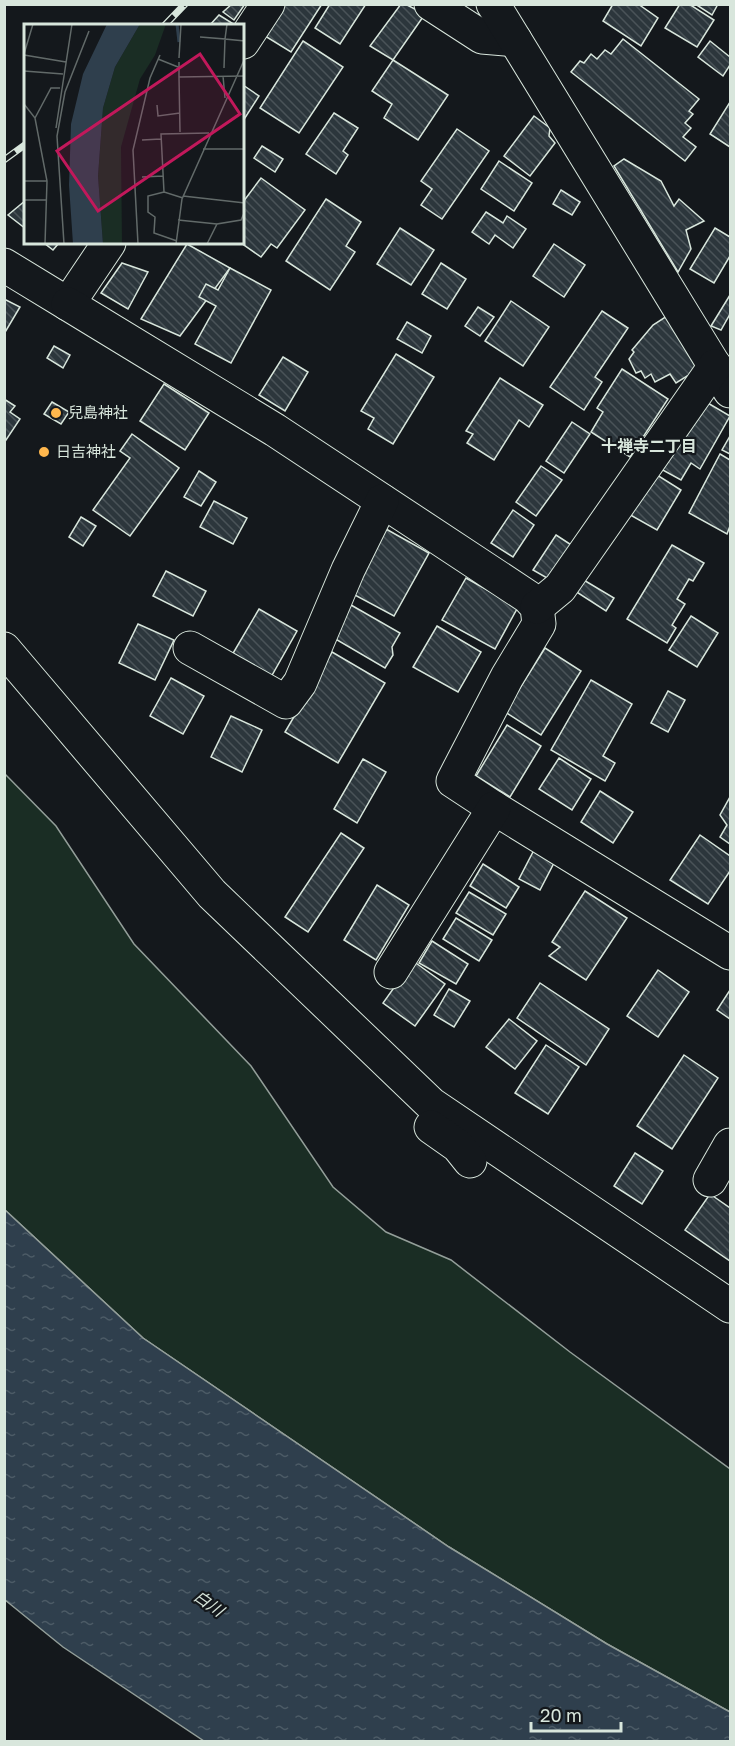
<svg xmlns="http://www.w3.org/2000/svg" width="735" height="1746" font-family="'Golos Text','Noto Sans JP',sans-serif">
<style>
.green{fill:#1a2d24;stroke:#939e99;stroke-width:1.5}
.water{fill:url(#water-ripples);stroke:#939e99;stroke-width:1.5}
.building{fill:url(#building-back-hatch);stroke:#d8e6dc;stroke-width:1.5}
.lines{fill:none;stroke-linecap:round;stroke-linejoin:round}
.minor-casing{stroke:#d8e6dc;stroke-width:35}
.minor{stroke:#14181c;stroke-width:33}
.rail-casing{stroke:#d8e6dc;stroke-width:7}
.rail{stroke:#14181c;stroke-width:4.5;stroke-dasharray:14;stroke-linecap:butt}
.poi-dot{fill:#ffb74d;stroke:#14181c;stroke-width:2}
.labels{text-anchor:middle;stroke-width:4.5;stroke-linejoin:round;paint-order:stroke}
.poi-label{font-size:15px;fill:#d8e6dc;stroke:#14181c;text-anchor:start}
.neighbourhood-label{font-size:16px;font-weight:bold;fill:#d8e6dc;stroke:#14181c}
.water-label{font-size:16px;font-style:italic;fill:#d8e6dc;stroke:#14181c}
.inset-river{fill:none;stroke:#2f3f4d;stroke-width:3}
.inset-road{fill:none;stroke:#626a69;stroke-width:1.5}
.view{fill:#c2185b;fill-opacity:0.15;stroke:#c2185b;stroke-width:3}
.inset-edge{fill:none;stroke:#d8e6dc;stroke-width:3}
</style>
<defs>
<pattern id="water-ripples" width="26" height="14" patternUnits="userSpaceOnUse" patternTransform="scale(1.5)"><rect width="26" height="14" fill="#2f3f4d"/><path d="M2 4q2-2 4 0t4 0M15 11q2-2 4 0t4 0" fill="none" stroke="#4c5b66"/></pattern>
<pattern id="building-back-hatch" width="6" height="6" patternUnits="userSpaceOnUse" patternTransform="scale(1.5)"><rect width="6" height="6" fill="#2c363c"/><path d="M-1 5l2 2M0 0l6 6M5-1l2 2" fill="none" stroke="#4a5358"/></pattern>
</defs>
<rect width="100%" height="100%" fill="#14181c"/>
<!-- green -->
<polygon class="green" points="4,773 56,826 134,944 251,1066 333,1187 386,1232 451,1260 570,1352 730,1469 730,1712 607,1644 449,1547 143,1338 5,1210"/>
<!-- water -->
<polygon class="water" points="5,1210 143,1338 449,1547 607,1644 730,1712 730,1741 204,1741 63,1647 5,1600"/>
<!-- building -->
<g class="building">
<polygon points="232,4 245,4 234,20 223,12"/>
<polygon points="285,4 322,4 291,52 265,36"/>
<polygon points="330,4 366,4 340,44 315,28"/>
<polygon points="401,4 405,4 425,14 393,60 370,46"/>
<polygon points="613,4 638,4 658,18 641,46 603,21"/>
<polygon points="680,4 689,4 714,20 697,47 665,28"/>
<polygon points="695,4 718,4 712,15"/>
<polygon points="219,15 232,23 231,26 209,26"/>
<polygon points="623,39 699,99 689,111 693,114 685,123 691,128 683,137 696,147 685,161 571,72 580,61 584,63 591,54 597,59 605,50 611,54"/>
<polygon points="303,41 343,67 299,133 260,108"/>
<polygon points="710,41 730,57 730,65 723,76 698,57"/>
<polygon points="393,60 448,95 418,140 384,118 392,104 372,91"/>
<polygon points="243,85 259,96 243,121"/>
<polygon points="730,102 730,147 710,134"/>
<polygon points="334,113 358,128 343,151 348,155 336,174 306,154"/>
<polygon points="534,116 550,128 549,136 555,143 530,176 504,156"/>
<polygon points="457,129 489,151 442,219 421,205 432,189 421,181"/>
<polygon points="262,146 283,159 275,172 254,158"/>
<polygon points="624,159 661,181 674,206 679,199 704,221 686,230 691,249 678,272 614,166"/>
<polygon points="499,161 532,183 514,211 481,189"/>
<polygon points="261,178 305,210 277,248 271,244 261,257 241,243 243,243 243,202"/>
<polygon points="561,190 580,202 572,215 553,204"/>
<polygon points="326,199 361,222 346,246 355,252 330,290 286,261"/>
<polygon points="26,200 26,229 8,215"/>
<polygon points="486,212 503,223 507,216 526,229 513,248 495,235 489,244 472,232"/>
<polygon points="400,228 434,250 411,285 377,264"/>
<polygon points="715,228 730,237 730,256 714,283 690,269"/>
<polygon points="44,243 59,243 53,250"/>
<polygon points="187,244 230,268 180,336 141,319"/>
<polygon points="554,244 585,265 564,297 533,276"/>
<polygon points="122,263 148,272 128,309 101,293"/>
<polygon points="441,263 466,279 447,309 422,294"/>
<polygon points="230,268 271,290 231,363 195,344 216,306 199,297 206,284 218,290"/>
<polygon points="730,295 730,314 721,330 711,326"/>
<polygon points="4,299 20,307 4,334"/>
<polygon points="511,301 549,327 523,366 485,341"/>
<polygon points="478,307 494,317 480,336 465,326"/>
<polygon points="602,311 628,328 595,377 602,382 584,410 550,387"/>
<polygon points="670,314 704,370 692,386 687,376 676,383 670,374 655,382 651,374 645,378 641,371 636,373 629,359 634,352 632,350 653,325"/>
<polygon points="407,322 431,336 422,353 397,339"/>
<polygon points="54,346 70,355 63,368 47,358"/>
<polygon points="396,354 434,377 393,444 368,429 374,418 361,411"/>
<polygon points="283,357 308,372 285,411 259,395"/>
<polygon points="622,369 668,399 630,457 591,432 603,412 597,408"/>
<polygon points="500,378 543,405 529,427 519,420 494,460 467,443 473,434 466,431"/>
<polygon points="164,384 209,413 185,450 140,421"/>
<polygon points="4,399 15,406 10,412 20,419 4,443"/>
<polygon points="701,399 730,416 700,469 691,463 681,480 659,468"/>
<polygon points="52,402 69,412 61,424 44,414"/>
<polygon points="572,422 590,434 564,473 546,461"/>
<polygon points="132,434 179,468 130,536 93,510 130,458 120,451"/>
<polygon points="730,436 730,454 722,450"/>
<polygon points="720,454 730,460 730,526 727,534 689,513"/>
<polygon points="541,466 562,480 536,516 516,502"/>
<polygon points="649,470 681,490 657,530 625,512"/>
<polygon points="199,471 216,482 201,506 184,497"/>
<polygon points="214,501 247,518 233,544 200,527"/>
<polygon points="513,510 534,525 513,557 491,543"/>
<polygon points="81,517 96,526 83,546 69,537"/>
<polygon points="386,529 429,553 394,616 351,593"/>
<polygon points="556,535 576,548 554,582 533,570"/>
<polygon points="672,545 704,563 693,581 689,579 677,599 685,604 672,625 676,628 667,643 627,619"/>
<polygon points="166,571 206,591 193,616 153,596"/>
<polygon points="466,578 518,607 495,649 442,620"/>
<polygon points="582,579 614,598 606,611 575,591"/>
<polygon points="351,605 400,633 392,647 393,655 385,668 332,637"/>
<polygon points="259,609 297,631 271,677 232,655"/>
<polygon points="691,616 718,633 697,667 669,650"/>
<polygon points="138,624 174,640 155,680 119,663"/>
<polygon points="437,626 481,652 458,692 413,667"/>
<polygon points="545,648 581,671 541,735 505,712"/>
<polygon points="332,652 385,683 338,763 285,732"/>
<polygon points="171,678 204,696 183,734 150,716"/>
<polygon points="591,680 632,704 603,756 615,763 605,781 551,750"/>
<polygon points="668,691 685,700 668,732 651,723"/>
<polygon points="231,716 262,730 242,772 211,757"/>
<polygon points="507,725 541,746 510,797 476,776"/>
<polygon points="559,758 591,779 572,810 539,789"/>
<polygon points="363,759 386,772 357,823 334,809"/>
<polygon points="600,791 633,812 613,843 581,822"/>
<polygon points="730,797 730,844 720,837 727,825 720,815"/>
<polygon points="341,833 364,848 308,932 285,917"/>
<polygon points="700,835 730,856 730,871 708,904 670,880"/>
<polygon points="534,850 555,861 540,890 519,879"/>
<polygon points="483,864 519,887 506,908 470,886"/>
<polygon points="377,885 409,905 376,960 344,940"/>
<polygon points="585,891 627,918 586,980 549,956 560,947 552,942"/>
<polygon points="469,892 506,914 493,935 456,913"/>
<polygon points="456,918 492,940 479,961 443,939"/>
<polygon points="432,941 468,964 456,984 419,963"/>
<polygon points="413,961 445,984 415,1026 383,1003"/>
<polygon points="658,970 689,992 658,1037 627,1016"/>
<polygon points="540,983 609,1029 586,1065 517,1018"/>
<polygon points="449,989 470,1001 454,1027 434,1015"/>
<polygon points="730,990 730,1019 717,1010"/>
<polygon points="509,1019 537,1041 515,1069 486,1047"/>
<polygon points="546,1045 579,1067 548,1114 515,1093"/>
<polygon points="684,1055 718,1078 672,1149 637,1126"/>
<polygon points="635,1153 663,1171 642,1204 614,1186"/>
<polygon points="710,1194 730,1208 730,1261 685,1230"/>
</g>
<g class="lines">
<defs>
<g id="minor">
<polyline points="431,4 482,37 515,40"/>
<polyline points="493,4 730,391"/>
<polyline points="243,42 268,4"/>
<polyline points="4,265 68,304 109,243"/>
<polyline points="68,304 275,430 528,597 537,607 539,624 507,677 453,781 494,808 730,953"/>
<polyline points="537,607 560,588 715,366"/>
<polyline points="190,648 286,702 300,683 348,570 382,501"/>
<polyline points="4,649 212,894 431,1104 730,1306"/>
<polyline points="391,972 494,808"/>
<polyline points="431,1127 458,1146 470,1161"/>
<polyline points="710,1180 730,1145"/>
</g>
</defs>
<!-- minor casing -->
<use href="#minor" class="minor-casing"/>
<!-- minor -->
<use href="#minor" class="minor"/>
<defs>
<g id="rail">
<polyline points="164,26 185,4"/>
<polyline points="4,160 26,144"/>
</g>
</defs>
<!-- rail casing -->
<use href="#rail" class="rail-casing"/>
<!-- rail -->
<use href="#rail" class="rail"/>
</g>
<!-- markers -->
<g class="poi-dot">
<circle cx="56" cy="413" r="6"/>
<circle cx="44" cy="452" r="6"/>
</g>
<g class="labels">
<!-- poi labels -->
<g class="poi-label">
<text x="68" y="418">兒島神社</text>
<text x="56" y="457">日吉神社</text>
</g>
<!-- neighbourhood labels -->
<g class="neighbourhood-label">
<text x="649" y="452">十禅寺二丁目</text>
</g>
<!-- water labels -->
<g class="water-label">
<text transform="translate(209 1603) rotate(35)" y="6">白川</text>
</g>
</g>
<!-- overview -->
<g transform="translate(24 24)">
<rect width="220" height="220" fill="#14181c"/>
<path d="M116,0H142L131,31L116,55L97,123L98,220H79L74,152L79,84L91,43Z" fill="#1a2d24"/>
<path d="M83,0H116L91,43L79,84L74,152L79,220H49L45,161L47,100L59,50Z" fill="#2f3f4d"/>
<path class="inset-river" d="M153,0L155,18"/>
<path class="inset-road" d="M203,0L201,15L221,17M176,13L201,15L200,44M0,30L9,0M0,31L42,38M155,34L157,0M134,35L154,43M155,38V53L221,52M0,47L39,50M199,52L201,74M155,53L156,108M0,80L11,94L23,157L21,220M133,81L134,92L156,89M11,94L27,64H36M32,104L48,0M118,116L137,115M179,125H221M118,153L139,152M0,157H23M140,168L124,172V188L131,193L130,209L153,217M159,172L221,179M159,174L140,168L137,110L185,109M0,176H22M154,196L193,200M40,220L33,112L41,68L65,7M114,220L109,126L126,54L136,31M152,220L158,175L221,34M183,220L193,200L217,196L221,187"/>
<path class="view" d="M176,30L216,90L74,187L33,127Z"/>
<rect width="220" height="220" class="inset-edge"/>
</g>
<!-- border -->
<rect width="735" height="1746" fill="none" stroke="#d8e6dc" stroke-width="12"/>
<!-- scale -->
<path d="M531 1722v9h90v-9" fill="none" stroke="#d8e6dc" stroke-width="3"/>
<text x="540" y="1722" font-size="18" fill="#d8e6dc" stroke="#14181c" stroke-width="4.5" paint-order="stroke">20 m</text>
</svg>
